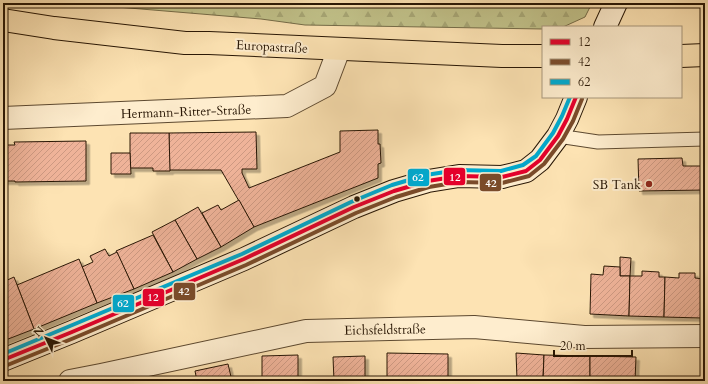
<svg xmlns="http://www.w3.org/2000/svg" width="708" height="384" font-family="Cardo,serif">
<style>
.forest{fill:url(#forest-firs);stroke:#756c48}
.building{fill:url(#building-hatch);stroke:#281604;filter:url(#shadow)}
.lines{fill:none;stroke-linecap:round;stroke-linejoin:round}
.lane-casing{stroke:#5d4930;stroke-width:15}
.street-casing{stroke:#5d4930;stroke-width:24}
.secondary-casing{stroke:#281604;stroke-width:24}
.primary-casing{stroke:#281604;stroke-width:24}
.lane{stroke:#feedce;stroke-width:13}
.street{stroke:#feedce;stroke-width:22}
.secondary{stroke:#feedce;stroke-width:22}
.primary{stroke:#fde3b3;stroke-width:22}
.bus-1-casing{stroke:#feedce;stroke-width:7}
.bus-2-casing{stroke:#feedce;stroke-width:7}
.bus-3-casing{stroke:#feedce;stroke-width:7}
.bus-1{stroke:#e4002b;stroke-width:4}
.bus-2{stroke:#7a4b2a;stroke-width:4}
.bus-3{stroke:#00a9ce;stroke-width:4}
.poi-dot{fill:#8f2418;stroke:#feedce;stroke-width:1.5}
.bus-dot{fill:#281604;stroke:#feedce;stroke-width:1.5}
.labels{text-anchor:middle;stroke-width:4;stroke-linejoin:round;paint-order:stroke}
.street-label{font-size:13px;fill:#281604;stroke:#feedce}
.poi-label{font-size:13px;fill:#281604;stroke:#feedce;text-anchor:end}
.line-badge{stroke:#feedce;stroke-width:1.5}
.badge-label{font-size:11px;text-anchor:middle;font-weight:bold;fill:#fff}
</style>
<defs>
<pattern id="forest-firs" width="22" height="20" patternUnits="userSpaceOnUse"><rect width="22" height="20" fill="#c2c38b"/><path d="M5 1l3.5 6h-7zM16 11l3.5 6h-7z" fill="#a7a776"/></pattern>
<pattern id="building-hatch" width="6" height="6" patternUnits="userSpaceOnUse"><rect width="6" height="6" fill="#efb399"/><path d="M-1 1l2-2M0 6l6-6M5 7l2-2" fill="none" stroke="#cd9982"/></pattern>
<filter id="shadow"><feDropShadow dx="3.5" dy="3.5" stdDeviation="0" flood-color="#0004"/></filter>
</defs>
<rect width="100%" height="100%" fill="#fde3b3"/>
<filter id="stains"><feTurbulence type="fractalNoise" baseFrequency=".005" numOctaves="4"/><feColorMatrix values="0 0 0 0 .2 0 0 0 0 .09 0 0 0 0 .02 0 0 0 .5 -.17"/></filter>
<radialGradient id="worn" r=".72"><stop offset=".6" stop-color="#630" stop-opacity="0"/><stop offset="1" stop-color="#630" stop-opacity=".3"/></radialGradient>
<!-- forest -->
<polygon class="forest" points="69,3 592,3 585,17 563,27 543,27 543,29 305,25 261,19"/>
<!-- building -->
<g class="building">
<polygon points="378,130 378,144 380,144 381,163 378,164 378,178 254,227 221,170 169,170 169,133 256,132 257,169 242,169 242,173 249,188 340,152 340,131"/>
<polygon points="130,133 169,133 170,171 153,171 153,168 130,168"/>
<polygon points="86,141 86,181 15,182 15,181 3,181 3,145 15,145 14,142"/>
<polygon points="111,153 130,153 131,174 111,174"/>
<polygon points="682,158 683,166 705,166 705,201 705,190 639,191 638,159"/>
<polygon points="239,200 254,227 221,247 202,213 218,205 221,210"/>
<polygon points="198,207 221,247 197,259 175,220"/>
<polygon points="175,220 197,259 173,272 152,232"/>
<polygon points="153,235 173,272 134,289 116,251"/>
<polygon points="105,249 109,256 117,252 134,289 97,303 82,267 93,262 90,256"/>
<polygon points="620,257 631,258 630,276 620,276"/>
<polygon points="79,259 97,303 34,329 17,285"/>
<polygon points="604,266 620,267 620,276 630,276 629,316 590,314 591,274 603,275"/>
<polygon points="642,271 659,272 659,277 665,277 664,317 629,316 630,276 642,276"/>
<polygon points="679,273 695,273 695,278 704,279 702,318 664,317 665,277 679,278"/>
<polygon points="14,277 34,329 3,341 3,282"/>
<polygon points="704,282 705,282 705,319 702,318"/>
<polygon points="387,353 448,354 448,381 387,381"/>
<polygon points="516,353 544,355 543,378 517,379"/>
<polygon points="298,355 298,381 262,381 262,356"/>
<polygon points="544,355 590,356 590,381 543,381"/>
<polygon points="365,356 365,381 334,381 333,357"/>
<polygon points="590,356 636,357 635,381 590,381"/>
<polygon points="228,364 232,381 197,381 195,371"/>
<polygon points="171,377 172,381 152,381"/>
<polygon points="688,377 705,378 705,381 688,381"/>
</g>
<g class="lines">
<defs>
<polyline id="lane" points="558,136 598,142 705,139"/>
<g id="street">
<polyline points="3,118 287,106 325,86 339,49"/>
<polyline points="70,381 101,375 306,331 474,327 584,337 705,336"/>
</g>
<g id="secondary">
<polyline points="605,27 616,3"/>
<polyline points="3,360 72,332 244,259 354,207 394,191 428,181 459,176 502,177 526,171 540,160 558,136 567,119 576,97"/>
</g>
<g id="primary">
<polyline points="3,20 54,28 185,43 209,43 502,56 543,56"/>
<polyline points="681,56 705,55"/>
</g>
</defs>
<!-- lane casing -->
<use href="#lane" class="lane-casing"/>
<!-- street casing -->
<use href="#street" class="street-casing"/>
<!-- secondary casing -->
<use href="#secondary" class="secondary-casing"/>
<!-- primary casing -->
<use href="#primary" class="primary-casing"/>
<!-- lane -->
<use href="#lane" class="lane"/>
<!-- street -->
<use href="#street" class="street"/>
<!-- secondary -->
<use href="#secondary" class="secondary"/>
<!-- primary -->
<use href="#primary" class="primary"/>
<defs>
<polyline id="bus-1" points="3,360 72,332 244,259 354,207 394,191 428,181 459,176 502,177 526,171 540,160 558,136 567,119 576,97"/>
<polyline id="bus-2" points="5,366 74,338 246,265 356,213 396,197 429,187 459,182 502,183 529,176 544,164 563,139 573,121 582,99"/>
<polyline id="bus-3" points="3,354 70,326 242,254 351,202 392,185 426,175 458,170 501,171 523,165 536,156 553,133 562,116 570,97"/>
</defs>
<!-- bus-1 casing -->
<use href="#bus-1" class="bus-1-casing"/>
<!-- bus-2 casing -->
<use href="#bus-2" class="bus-2-casing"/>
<!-- bus-3 casing -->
<use href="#bus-3" class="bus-3-casing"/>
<!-- bus-1 -->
<use href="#bus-1" class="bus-1"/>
<!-- bus-2 -->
<use href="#bus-2" class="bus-2"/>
<!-- bus-3 -->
<use href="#bus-3" class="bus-3"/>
</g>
<!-- markers -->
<circle class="poi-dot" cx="649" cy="184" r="4"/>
<circle class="bus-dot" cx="357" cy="199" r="3.5"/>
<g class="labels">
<!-- street labels -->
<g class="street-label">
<text transform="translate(272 46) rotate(3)" y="5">Europastraße</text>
<text transform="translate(186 111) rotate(-2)" y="5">Hermann-Ritter-Straße</text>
<text transform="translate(385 329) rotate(-1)" y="5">Eichsfeldstraße</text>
</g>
<!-- poi labels -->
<g class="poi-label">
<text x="641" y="189">SB Tank</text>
</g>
</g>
<g class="line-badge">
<rect x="443" y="167" width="23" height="19" rx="4" fill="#e4002b"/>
<rect x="407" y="168" width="23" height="19" rx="4" fill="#00a9ce"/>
<rect x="479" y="173" width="23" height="19" rx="4" fill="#7a4b2a"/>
<rect x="173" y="282" width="23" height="19" rx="4" fill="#7a4b2a"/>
<rect x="142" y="288" width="23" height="19" rx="4" fill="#e4002b"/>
<rect x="112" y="294" width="23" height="19" rx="4" fill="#00a9ce"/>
</g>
<g class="badge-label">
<text x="455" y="181">12</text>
<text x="418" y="181">62</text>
<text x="491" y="187">42</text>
<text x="184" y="295">42</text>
<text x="153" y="301">12</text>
<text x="123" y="307">62</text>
</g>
<!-- margin -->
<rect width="708" height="384" fill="none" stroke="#fde3b3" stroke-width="16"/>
<rect x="4" y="4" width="700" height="376" fill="none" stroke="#281604" stroke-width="2"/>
<rect x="8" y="8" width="692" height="368" fill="none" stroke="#281604"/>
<!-- legend -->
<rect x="542" y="26" width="140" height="72" fill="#feedce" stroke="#a8977d"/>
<rect x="550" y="39" width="20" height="6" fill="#e4002b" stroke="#a8977d"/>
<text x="578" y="46" font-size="12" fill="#281604">12</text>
<rect x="550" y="59" width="20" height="6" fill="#7a4b2a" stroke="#a8977d"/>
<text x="578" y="66" font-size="12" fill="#281604">42</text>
<rect x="550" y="79" width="20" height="6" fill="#00a9ce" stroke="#a8977d"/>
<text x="578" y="86" font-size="12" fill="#281604">62</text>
<!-- north arrow -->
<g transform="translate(46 338) rotate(313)" stroke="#feedce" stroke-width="3" paint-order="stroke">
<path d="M0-3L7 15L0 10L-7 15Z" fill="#281604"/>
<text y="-6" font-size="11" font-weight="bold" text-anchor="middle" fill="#281604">N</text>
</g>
<!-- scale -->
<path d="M554 350v6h78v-6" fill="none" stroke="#281604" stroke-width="2"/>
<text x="560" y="350" font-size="12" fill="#281604" stroke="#feedce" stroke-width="3" paint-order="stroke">20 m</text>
<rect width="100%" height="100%" filter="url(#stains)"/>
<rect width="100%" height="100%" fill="url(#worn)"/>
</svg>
